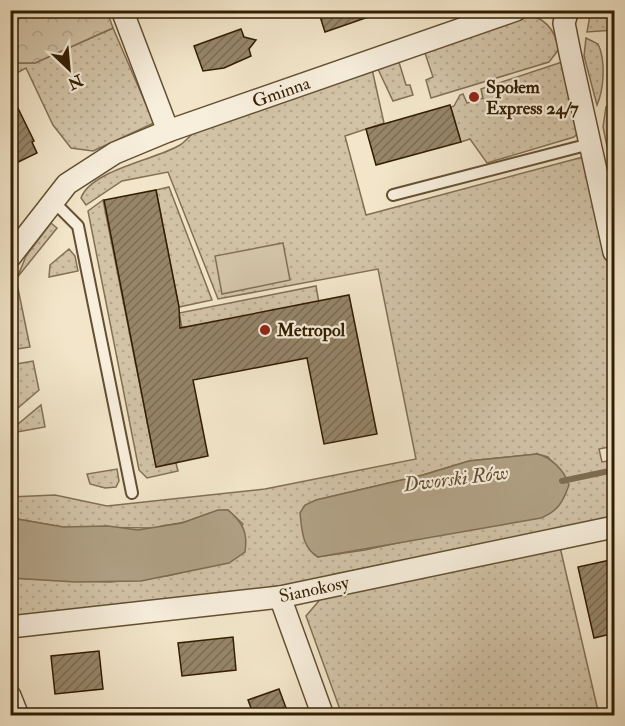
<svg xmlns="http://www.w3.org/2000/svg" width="625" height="726" font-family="'IM FELL Double Pica',serif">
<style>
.grass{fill:url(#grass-dots);stroke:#827054;stroke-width:1.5;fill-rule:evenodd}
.forest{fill:url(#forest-crowns);stroke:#827054;stroke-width:1.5}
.pitch{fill:#d2c3a7;stroke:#827054;stroke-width:1.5}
.water{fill:#b1a185;stroke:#7f6d50;stroke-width:1.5}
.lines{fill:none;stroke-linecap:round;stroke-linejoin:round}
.stream{stroke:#7f6d50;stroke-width:6}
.building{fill:url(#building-hatch);stroke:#331e00;stroke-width:1.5}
.lane-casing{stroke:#635032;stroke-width:14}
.street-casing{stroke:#635032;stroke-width:24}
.lane{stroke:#f7eedc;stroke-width:10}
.street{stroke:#f7eedc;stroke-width:21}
.poi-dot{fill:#8f2418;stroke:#f7eedc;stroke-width:2}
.labels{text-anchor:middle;stroke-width:4.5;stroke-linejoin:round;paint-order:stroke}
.poi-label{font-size:18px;font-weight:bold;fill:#331e00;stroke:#f7eedc;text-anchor:start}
.street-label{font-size:18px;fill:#331e00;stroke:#f7eedc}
.water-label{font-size:20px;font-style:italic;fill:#5f4c2f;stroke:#f7eedc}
</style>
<defs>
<pattern id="grass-dots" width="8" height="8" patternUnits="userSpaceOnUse" patternTransform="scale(1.5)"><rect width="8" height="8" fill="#d2c3a7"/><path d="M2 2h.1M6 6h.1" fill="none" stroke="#b5a78e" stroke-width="1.8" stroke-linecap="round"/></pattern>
<pattern id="forest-crowns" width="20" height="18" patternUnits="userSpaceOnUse" patternTransform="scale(1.5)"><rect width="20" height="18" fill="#d2c3a7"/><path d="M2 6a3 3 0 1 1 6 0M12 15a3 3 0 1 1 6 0" fill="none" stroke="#b5a78e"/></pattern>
<pattern id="building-hatch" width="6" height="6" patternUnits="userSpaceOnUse" patternTransform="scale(1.5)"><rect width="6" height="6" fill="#968569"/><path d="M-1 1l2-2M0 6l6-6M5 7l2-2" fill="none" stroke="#7b6c54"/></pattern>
</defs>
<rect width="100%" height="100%" fill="#f2e5c9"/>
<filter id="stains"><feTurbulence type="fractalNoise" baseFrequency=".00333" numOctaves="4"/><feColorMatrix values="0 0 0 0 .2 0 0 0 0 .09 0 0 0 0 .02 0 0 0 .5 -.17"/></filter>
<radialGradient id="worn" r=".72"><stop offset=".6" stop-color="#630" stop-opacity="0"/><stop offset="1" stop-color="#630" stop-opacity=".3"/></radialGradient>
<!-- grass -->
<g class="grass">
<polygon points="594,11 614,11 614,30 587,32 590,15"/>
<path d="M523,15C544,15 555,30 559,49L549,62L431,98L426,80L433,77L424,50Z"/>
<polygon points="113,28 154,123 93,151 71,148 53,125 26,68 11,76 10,63 35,63"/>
<path d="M586,38L598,44C606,60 604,89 597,105L584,56Z"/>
<polygon points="398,59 406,85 410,85 413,95 393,101 377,67"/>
<polygon points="562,62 578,133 574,137 487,163 470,139 461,142 451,107 454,106 460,95 463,94 467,103 483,98 481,89"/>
<path d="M372,69L384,123L345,136L366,215L583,157L614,290V446L599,449L602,462L614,460V483L611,485L614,518L335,574L315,585L11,619V578L110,582L167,576L201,568L243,524L228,510C211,510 200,518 184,522C174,525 165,524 155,528L63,527L11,518L10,497L55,495L107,506L265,489L416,459L378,269L218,299L168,172L122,181L86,205L81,198C91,170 155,160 180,145C185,142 189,137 194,132ZM537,454L548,457L568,481L448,532L365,550L318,557L316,500L423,475L469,461Z"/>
<polygon points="614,106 614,180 603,127 606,107"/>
<polygon points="169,187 212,300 179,307 156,190"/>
<polygon points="103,200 156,466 176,463 178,471 147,478 139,470 88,211"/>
<polygon points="51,223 57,228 16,279 30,347 11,350 11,293 26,256"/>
<polygon points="69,249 75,256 78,271 49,277 50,265"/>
<polygon points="316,286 319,303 182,328 179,313"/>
<polygon points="33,361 39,390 11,414 12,429 41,405 45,427 11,433 11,365"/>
<polygon points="117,469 119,481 116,487 105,488 90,484 87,474"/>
<polygon points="560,547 599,715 342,715 306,616 324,595"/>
</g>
<!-- forest -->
<polygon class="forest" points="11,10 107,11 113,28 35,63 11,63"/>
<!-- pitch -->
<polygon class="pitch" points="283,243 290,280 222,294 215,256"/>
<!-- water -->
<g class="water">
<path d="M537,454C551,457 565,471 569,485C563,502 558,511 541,518L318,557C302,548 302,530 300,513L305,505L316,500L423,475L469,461Z"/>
<path d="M218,510H228C243,523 248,532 245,552L229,563L141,581L75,582L11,578V518L63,527L108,526L138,530L182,523Z"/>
</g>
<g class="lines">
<!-- stream -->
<polyline class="stream" points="562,481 614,470"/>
</g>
<!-- building -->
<g class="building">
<polygon points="318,10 380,10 380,13 325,32"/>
<polygon points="241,29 244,37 256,40 249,49 251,56 224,68 203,71 194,46"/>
<polygon points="10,92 34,141 32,142 37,153 10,166"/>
<polygon points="450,105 461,142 376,165 366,129"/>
<polygon points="156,190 179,307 180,328 349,295 377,434 324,444 307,358 193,380 208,456 156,467 104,200"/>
<polygon points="615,559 615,633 594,638 578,567"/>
<polygon points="233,637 236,670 182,676 178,643"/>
<polygon points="99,651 103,689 55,694 51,656"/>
<polygon points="279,689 289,716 254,716 248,700"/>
</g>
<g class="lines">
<defs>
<g id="lane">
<polyline points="393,195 590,144"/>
<polyline points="52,200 78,226 132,493"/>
</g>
<g id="street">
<polyline points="122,10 168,131"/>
<polyline points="568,10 564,23 570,53 614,252"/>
<polyline points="10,257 67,184 115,153 168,131 516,10"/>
<polyline points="280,597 323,716"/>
<polyline points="10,627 280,597 614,527"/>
<polyline points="10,696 18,716"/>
</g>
</defs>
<!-- lane casing -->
<use href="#lane" class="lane-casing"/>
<!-- street casing -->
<use href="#street" class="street-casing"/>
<!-- lane -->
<use href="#lane" class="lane"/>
<!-- street -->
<use href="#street" class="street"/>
</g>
<!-- markers -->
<g class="poi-dot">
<circle cx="474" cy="97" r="6"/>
<circle cx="265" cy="330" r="6"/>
</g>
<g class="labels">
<!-- poi labels -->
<g class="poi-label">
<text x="486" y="93">Społem<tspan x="486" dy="21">Express 24/7</tspan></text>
<text x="277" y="336">Metropol</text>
</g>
<!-- street labels -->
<g class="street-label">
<text transform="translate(281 92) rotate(-19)" y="6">Gminna</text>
<text transform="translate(314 589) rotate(-12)" y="6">Sianokosy</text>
</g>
<!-- water labels -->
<g class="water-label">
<text transform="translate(456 478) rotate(-7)" y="7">Dworski Rów</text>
</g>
</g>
<!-- margin -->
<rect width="625" height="726" fill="none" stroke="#f2e5c9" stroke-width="36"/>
<rect x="12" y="12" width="601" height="702" fill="none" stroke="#331e00" stroke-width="3"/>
<rect x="18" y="18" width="589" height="690" fill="none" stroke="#331e00" stroke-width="1.5"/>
<!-- north arrow -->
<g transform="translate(69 69) rotate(154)" stroke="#f7eedc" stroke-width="4.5" paint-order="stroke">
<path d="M0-4.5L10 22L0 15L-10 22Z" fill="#331e00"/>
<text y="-9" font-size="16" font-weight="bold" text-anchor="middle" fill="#331e00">N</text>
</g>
<rect width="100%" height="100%" filter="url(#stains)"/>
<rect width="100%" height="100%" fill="url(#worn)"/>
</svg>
